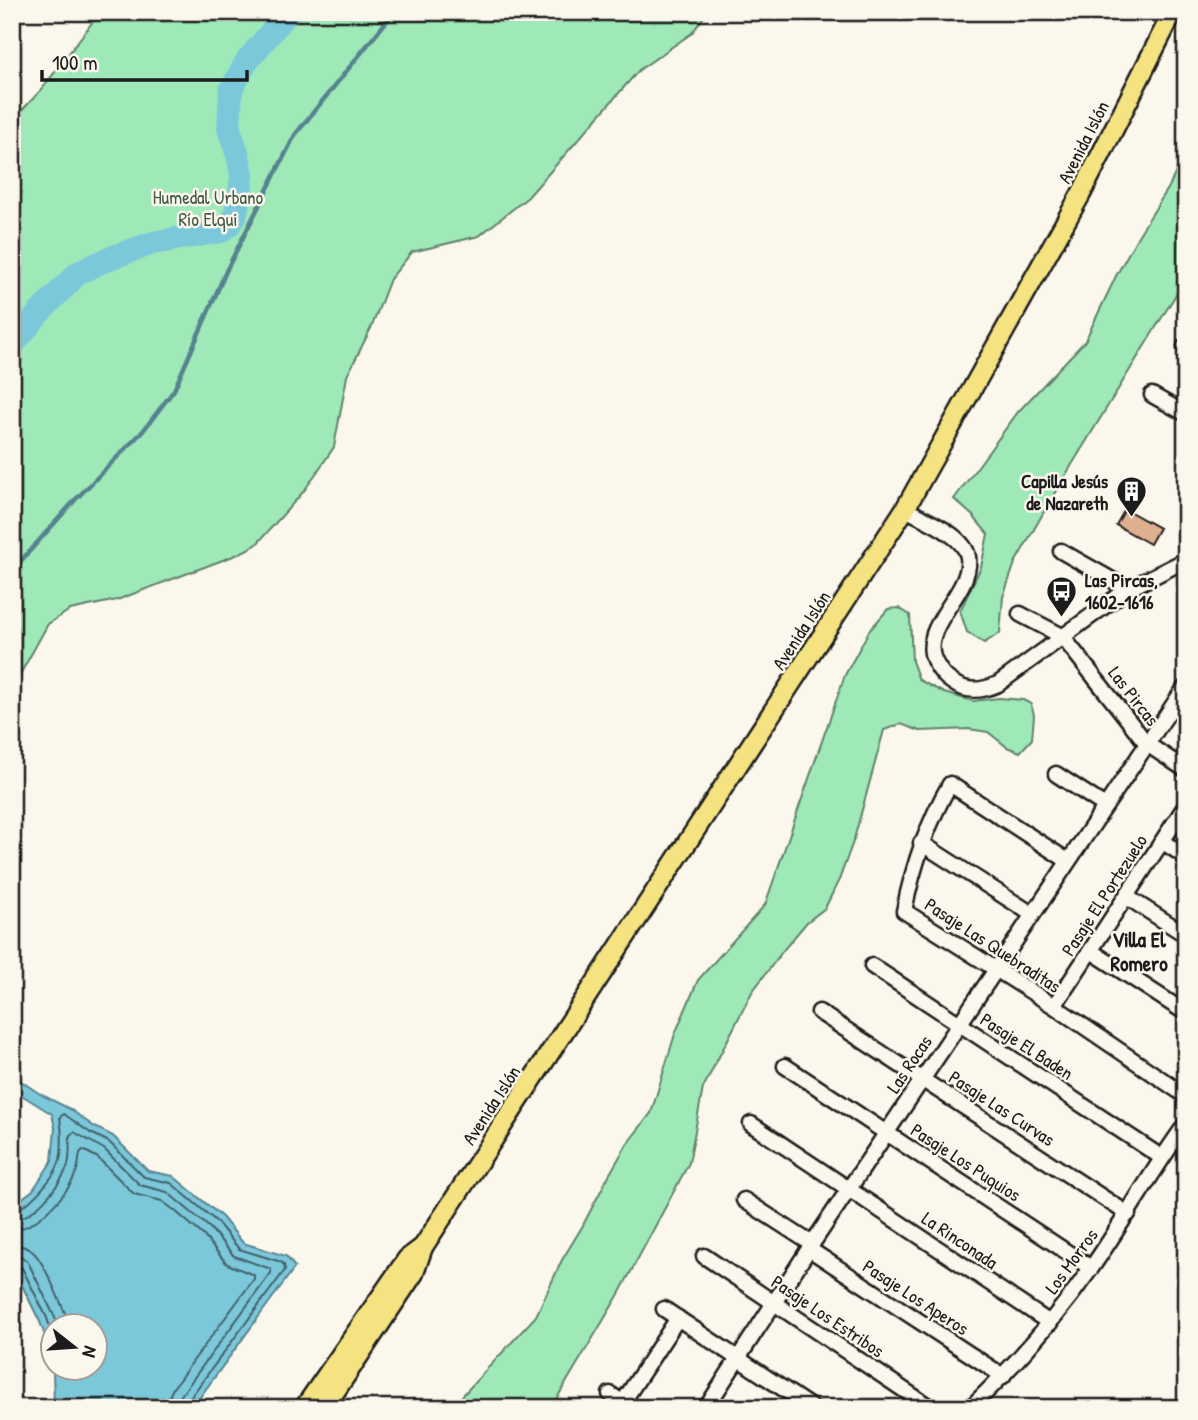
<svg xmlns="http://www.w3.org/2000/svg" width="1198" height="1420" font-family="'Patrick Hand',sans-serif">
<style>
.green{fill:#9fe9b8;stroke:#5e826a;stroke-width:2}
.water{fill:#7cc8db;stroke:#56838f;stroke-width:2}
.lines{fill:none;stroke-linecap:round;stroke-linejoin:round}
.shore{stroke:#426168;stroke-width:2}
.stream{stroke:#56838f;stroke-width:4.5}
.river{stroke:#7cc8db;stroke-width:24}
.building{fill:#deb08f;stroke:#1c1c1c;stroke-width:2}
.minor-casing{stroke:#1c1c1c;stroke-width:19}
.major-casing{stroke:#1c1c1c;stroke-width:23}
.minor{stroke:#fbf7ec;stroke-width:14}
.major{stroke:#f5e382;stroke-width:18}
.labels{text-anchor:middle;stroke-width:5;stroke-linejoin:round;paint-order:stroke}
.street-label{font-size:19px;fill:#1c1c1c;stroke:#fbf7ec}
.park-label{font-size:19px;fill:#435a4b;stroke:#fbf7ec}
.poi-label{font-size:19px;font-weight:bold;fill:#1c1c1c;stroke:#fbf7ec;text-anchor:end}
.neighbourhood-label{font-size:21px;font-weight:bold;fill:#1c1c1c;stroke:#fbf7ec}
</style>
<rect width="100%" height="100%" fill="#fbf7ec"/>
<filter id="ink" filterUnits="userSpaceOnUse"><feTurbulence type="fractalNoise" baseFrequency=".0143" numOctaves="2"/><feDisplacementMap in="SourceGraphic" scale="14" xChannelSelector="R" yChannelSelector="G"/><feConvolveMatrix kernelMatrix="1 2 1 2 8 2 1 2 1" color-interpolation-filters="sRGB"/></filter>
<g filter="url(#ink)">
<!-- green -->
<g class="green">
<polygon points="100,12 707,12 692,33 639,70 528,197 479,236 412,252 390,279 372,326 347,376 334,447 304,491 256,545 236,555 117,600 70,610 48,624 12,689 12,121 42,89"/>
<polygon points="1186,150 1186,278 1054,494 1015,563 1003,597 1000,633 984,643 967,632 960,611 981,567 988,534 973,516 954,499 1018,412 1085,341 1116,276 1138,236 1169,187"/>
<polygon points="899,608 910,615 912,661 919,680 944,693 973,701 999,698 1023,700 1031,704 1034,715 1032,739 1020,752 1007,747 988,732 969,729 920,731 901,724 884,730 854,839 839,880 825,908 807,922 785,948 752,992 703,1088 689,1163 619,1294 551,1408 451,1408 536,1316 562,1260 582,1227 608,1177 627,1144 651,1113 675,1034 698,980 765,905 845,675 869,631 888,609"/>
</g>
<!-- water -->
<polygon class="water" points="12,1075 40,1094 70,1109 93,1126 113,1136 148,1171 173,1176 222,1217 243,1243 286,1256 295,1267 192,1408 54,1408 53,1368 94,1368 94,1326 52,1326 52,1361 52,1355 40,1322 12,1265 12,1206 33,1190 52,1161 55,1128 52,1114 12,1089"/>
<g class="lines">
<!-- shore -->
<g class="shore">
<path d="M12,1211C27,1209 54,1178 59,1163C63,1152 62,1129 60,1117L64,1114L89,1132L109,1142L144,1177L171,1183L217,1222L239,1249L281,1262L284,1265L285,1270L190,1398L186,1408"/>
<path d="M12,1220C33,1219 59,1186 67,1168C71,1159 69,1145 70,1135L74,1132L104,1149L140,1185L167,1192L210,1228L234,1256L271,1269V1273L182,1394L178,1400V1408"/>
<path d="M12,1230C37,1229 70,1192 77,1170C79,1164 79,1158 80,1153L83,1150L98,1158L134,1194L162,1201L174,1210L203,1235L227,1264L254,1275V1279L173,1388L169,1397L167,1408"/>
<path d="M12,1245C20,1245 27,1246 33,1252C44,1261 64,1310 70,1326"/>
<polyline points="12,1255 22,1257 28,1262 59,1326"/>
<polyline points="12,1264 18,1265 22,1268 47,1318 52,1335"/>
</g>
<!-- stream -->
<polyline class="stream" points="12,567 19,563 76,499 143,431 174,390 227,269 295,135 394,12"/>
<!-- river -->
<polyline class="river" points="12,346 39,313 78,273 110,258 153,243 221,231 230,224 235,216 240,195 242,175 238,155 229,129 231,90 247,61 288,12"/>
</g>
<!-- building -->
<polygon class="building" points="1125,509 1159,528 1150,544 1116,525"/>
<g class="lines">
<defs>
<g id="minor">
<polyline points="1185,346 1186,346"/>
<polyline points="1152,395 1186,414"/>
<path d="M905,509C923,519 965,535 968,557C973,593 917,627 935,662C939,670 944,677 952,682C967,693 982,691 998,684L1128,589L1186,560"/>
<polyline points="1061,551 1128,589"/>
<polyline points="1020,614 1062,636 1147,744 1186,770"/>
<polyline points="1056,774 1105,806"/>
<polyline points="1163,842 1186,857"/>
<polyline points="921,843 1032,914"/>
<path d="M1068,861L950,784C927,824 913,866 904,911L1054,1006L1186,1096"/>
<polyline points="1127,897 1186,935"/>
<polyline points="1091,951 1186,1013"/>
<polyline points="872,966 1161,1157"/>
<polyline points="1054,1006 1186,805"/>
<polyline points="819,1012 1128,1214"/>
<polyline points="785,1066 1091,1268"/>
<polyline points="751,1124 1050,1323"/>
<polyline points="744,1200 812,1244"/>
<polyline points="809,1249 1003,1376"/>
<polyline points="704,1256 931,1408"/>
<polyline points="664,1309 812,1408"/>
<polyline points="610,1394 631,1408"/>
<polyline points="623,1402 678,1318"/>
<polyline points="706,1408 812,1244 1186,686"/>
<path d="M970,1408C1015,1365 1056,1318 1092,1267C1125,1220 1152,1170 1186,1124"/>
</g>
<g id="major">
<polyline points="304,1408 407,1259 423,1247"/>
<polyline points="324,1408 414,1273 423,1247 905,509 1081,194 1173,12"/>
</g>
</defs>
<!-- minor casing -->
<use href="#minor" class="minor-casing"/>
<!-- major casing -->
<use href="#major" class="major-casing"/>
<!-- minor -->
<use href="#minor" class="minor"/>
<!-- major -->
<use href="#major" class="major"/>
</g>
</g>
<!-- icons -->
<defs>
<symbol id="building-pin" viewBox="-11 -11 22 30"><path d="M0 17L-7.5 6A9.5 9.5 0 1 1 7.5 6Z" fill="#1c1c1c" stroke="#fbf7ec"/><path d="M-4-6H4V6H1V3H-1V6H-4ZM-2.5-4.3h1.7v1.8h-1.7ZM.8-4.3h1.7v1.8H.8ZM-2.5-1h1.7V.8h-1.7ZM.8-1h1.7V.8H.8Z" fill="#fff"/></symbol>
<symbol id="bus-pin" viewBox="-11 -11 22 30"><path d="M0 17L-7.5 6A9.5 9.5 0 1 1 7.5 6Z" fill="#1c1c1c" stroke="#fbf7ec"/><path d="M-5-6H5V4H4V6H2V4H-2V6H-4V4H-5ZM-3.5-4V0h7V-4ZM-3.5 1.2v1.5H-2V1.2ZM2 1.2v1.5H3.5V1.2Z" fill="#fff"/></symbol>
</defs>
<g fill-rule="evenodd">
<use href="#building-pin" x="1114" y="474" width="35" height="47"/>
<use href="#bus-pin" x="1044" y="574" width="35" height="47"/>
</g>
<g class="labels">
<!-- street labels -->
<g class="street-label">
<text transform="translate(1083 142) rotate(-63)" y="7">Avenida Islón</text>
<text transform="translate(801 630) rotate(-57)" y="7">Avenida Islón</text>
<text transform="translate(1134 696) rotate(52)" y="7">Las Pircas</text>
<text transform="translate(1104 895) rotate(-57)" y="7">Pasaje El Portezuelo</text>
<text transform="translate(993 945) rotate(33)" y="7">Pasaje Las Quebraditas</text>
<text transform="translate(1027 1046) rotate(33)" y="7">Pasaje El Baden</text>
<text transform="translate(909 1064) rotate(-56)" y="7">Las Rocas</text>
<text transform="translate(491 1105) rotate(-57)" y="7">Avenida Islón</text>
<text transform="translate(1002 1108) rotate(33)" y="7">Pasaje Las Curvas</text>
<text transform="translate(966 1162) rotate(33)" y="7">Pasaje Los Puquios</text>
<text transform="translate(960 1240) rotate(34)" y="7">La Rinconada</text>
<text transform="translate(1071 1261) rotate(-54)" y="7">Los Morros</text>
<text transform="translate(916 1297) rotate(33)" y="7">Pasaje Los Aperos</text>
<text transform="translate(828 1316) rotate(34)" y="7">Pasaje Los Estribos</text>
</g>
<!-- park labels -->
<g class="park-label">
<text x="208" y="204">Humedal Urbano<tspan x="208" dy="22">Río Elqui</tspan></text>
</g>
<!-- poi labels -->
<g class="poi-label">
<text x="1108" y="488">Capilla Jesús<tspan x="1108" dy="22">de Nazareth</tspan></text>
<text x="1085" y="587" text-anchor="start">Las Pircas,<tspan x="1085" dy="22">1602-1616</tspan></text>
</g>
<!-- neighbourhood labels -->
<g class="neighbourhood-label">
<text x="1139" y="947">Villa El<tspan x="1139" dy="24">Romero</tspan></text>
</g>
</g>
<!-- margin -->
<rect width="1198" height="1420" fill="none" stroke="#fbf7ec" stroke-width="42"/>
<rect x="21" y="21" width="1156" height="1378" fill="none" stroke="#1c1c1c" stroke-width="2.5" filter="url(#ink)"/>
<!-- north arrow -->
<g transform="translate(74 1347) rotate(107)"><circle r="33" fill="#fbf7ec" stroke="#a29f99" stroke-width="2"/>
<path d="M0-5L12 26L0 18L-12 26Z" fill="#1c1c1c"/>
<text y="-10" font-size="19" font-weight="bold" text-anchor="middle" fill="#1c1c1c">N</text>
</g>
<!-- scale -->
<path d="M42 70v10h205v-10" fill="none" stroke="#1c1c1c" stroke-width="3.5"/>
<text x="52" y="70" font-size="21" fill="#1c1c1c" stroke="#fbf7ec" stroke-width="5" paint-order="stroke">100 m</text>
</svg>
